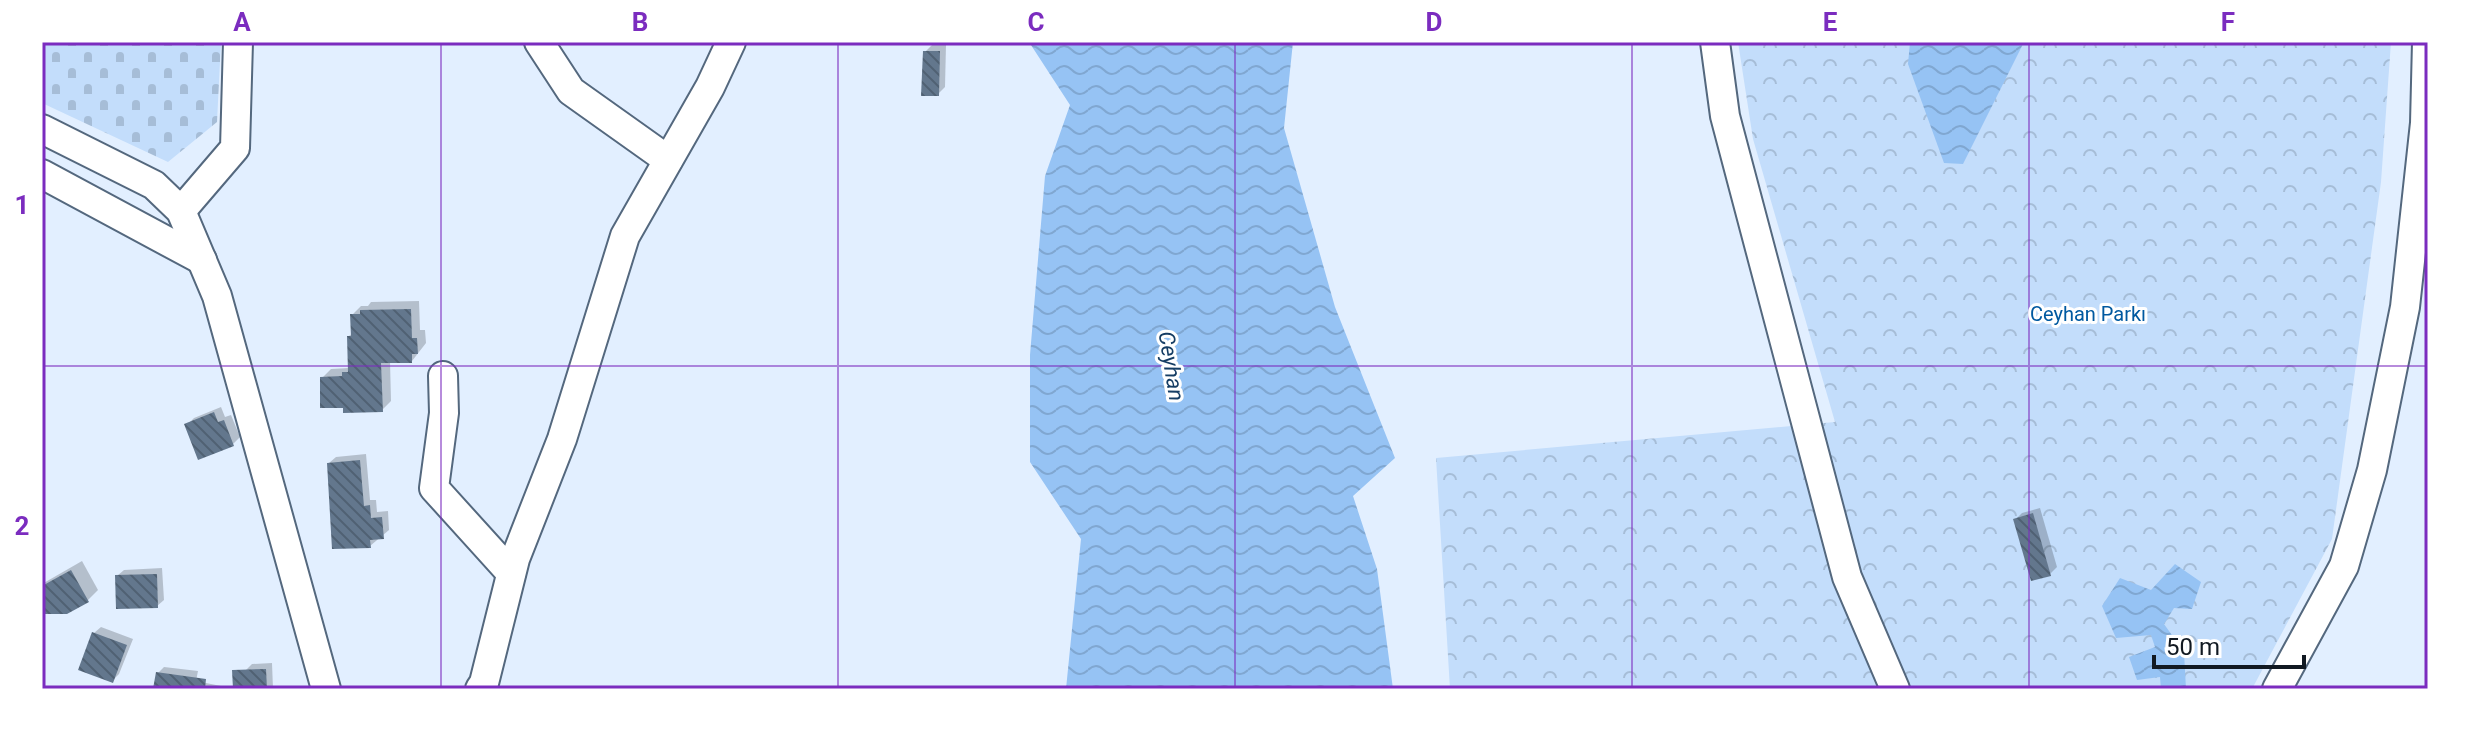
<svg xmlns="http://www.w3.org/2000/svg" width="2470" height="731" font-family="Roboto,sans-serif">
<style>
.cemetery{fill:url(#cemetery-stones)}
.park{fill:url(#park-crowns)}
.water{fill:url(#water-waves)}
.shadow{fill:#0003}
.building{fill:url(#building-back-hatch)}
.lines{fill:none;stroke-linecap:round;stroke-linejoin:round}
.minor-casing{stroke:#54687e;stroke-width:32}
.minor{stroke:#fff;stroke-width:28}
.grid{fill:none;stroke:#7b2cbf;stroke-width:2;stroke-opacity:0.55}
.labels{text-anchor:middle;stroke-width:6;stroke-linejoin:round;paint-order:stroke}
.park-label{font-size:20px;fill:#0059a0;stroke:#fff}
.water-label{font-size:22px;font-style:italic;fill:#153d64;stroke:#fff}
.neatline{fill:none;stroke:#7b2cbf;stroke-width:3}
.grid-label{font-size:26px;text-anchor:middle;font-weight:bold;fill:#7b2cbf}
</style>
<defs>
<pattern id="cemetery-stones" width="16" height="16" patternUnits="userSpaceOnUse" patternTransform="scale(2)"><rect width="16" height="16" fill="#c3ddfb"/><path d="M2 7V4a2 2 0 0 1 4 0v3zM10 15v-3a2 2 0 0 1 4 0v3z" fill="#a6bdd7"/></pattern>
<pattern id="park-crowns" width="20" height="18" patternUnits="userSpaceOnUse" patternTransform="scale(2)"><rect width="20" height="18" fill="#c3ddfb"/><path d="M2 6a3 3 0 1 1 6 0M12 15a3 3 0 1 1 6 0" fill="none" stroke="#a6bdd7"/></pattern>
<pattern id="water-waves" width="16" height="10" patternUnits="userSpaceOnUse" patternTransform="scale(2)"><rect width="16" height="10" fill="#96c3f4"/><path d="M0 5q4-4 8 0t8 0" fill="none" stroke="#80a7d1"/></pattern>
<pattern id="building-back-hatch" width="6" height="6" patternUnits="userSpaceOnUse" patternTransform="scale(2)"><rect width="6" height="6" fill="#63778d"/><path d="M-1 5l2 2M0 0l6 6M5-1l2 2" fill="none" stroke="#506173"/></pattern>
</defs>
<rect width="100%" height="100%" fill="#e2efff"/>
<!-- cemetery -->
<polygon class="cemetery" points="42,42 221,42 217,122 168,162 42,103"/>
<!-- park -->
<polygon class="park" points="1738,42 2391,42 2381,182 2332,539 2252,689 1450,689 1436,458 1835,422 1753,139"/>
<!-- water -->
<g class="water">
<polygon points="1029,42 1293,42 1284,128 1335,307 1395,458 1353,496 1377,569 1393,689 1066,689 1081,539 1030,462 1030,355 1045,176 1070,105"/>
<polygon points="1910,42 2024,42 1963,164 1944,163 1908,64"/>
<polygon points="2175,564 2201,582 2192,609 2174,608 2164,624 2184,652 2186,689 2161,689 2160,677 2137,680 2129,657 2155,647 2151,635 2116,638 2102,606 2120,578 2151,590"/>
</g>
<!-- shadow -->
<g class="shadow">
<polygon points="932,45 946,45 945,87 938,94 925,52"/>
<polygon points="419,301 420,330 425,330 426,343 412,361 390,361 391,401 382,410 345,406 322,378 331,369 349,368 349,336 353,333 352,315 361,306 368,306 371,302"/>
<polygon points="221,407 225,417 231,415 240,437 233,444 187,425 194,418"/>
<polygon points="366,454 370,500 376,500 377,512 388,511 389,530 370,546 329,463 336,457"/>
<polygon points="2040,508 2057,567 2050,574 2015,520 2022,513"/>
<polygon points="82,561 98,590 88,600 42,612 42,584"/>
<polygon points="162,568 164,600 157,606 117,576 124,570"/>
<polygon points="101,627 133,639 119,674 112,681 94,633"/>
<polygon points="272,663 273,689 245,689 245,671 252,664"/>
<polygon points="164,667 198,671 196,681 226,687 226,689 155,689 158,673"/>
</g>
<!-- building -->
<g class="building">
<polygon points="923,51 940,51 939,96 921,96"/>
<polygon points="411,309 412,338 417,338 418,354 412,354 412,363 381,363 383,412 343,413 343,408 320,408 320,377 342,376 342,372 348,372 347,336 351,336 350,314 360,314 360,310"/>
<polygon points="214,412 218,422 224,420 234,446 198,460 184,424"/>
<polygon points="360,460 364,506 370,505 371,518 382,517 384,539 370,540 371,548 332,549 327,463"/>
<polygon points="2033,513 2051,576 2031,581 2013,519"/>
<polygon points="71,570 89,602 67,614 42,614 42,586"/>
<polygon points="157,574 158,608 116,609 115,575"/>
<polygon points="92,632 127,645 113,683 78,670"/>
<polygon points="266,669 267,689 233,689 232,670"/>
<polygon points="156,672 206,679 205,689 153,689"/>
</g>
<g class="lines">
<defs>
<g id="minor">
<polyline points="539,42 571,91 668,160"/>
<polyline points="1715,42 1725,116 1847,577 1895,689"/>
<polyline points="42,129 154,185 181,211 217,296 326,689"/>
<polyline points="42,174 202,260"/>
<polyline points="181,211 235,148 238,42"/>
<polyline points="443,376 444,413 434,488 511,573"/>
<polyline points="480,689 484,683 515,559 562,439 625,236 710,87 731,42"/>
<polyline points="2277,689 2344,566 2372,470 2405,307 2425,123 2427,42"/>
</g>
</defs>
<!-- minor casing -->
<use href="#minor" class="minor-casing"/>
<!-- minor -->
<use href="#minor" class="minor"/>
</g>
<!-- grid -->
<path class="grid" d="M441,42V689M838,42V689M1235,42V689M1632,42V689M2029,42V689M42,366H2428"/>
<g class="labels">
<!-- park labels -->
<g class="park-label">
<text x="2088" y="321">Ceyhan Parkı</text>
</g>
<!-- water labels -->
<g class="water-label">
<text transform="translate(1172 366) rotate(81)" y="8">Ceyhan</text>
</g>
</g>
<!-- border -->
<rect width="2470" height="731" fill="none" stroke="#ffffff" stroke-width="88"/>
<!-- scale -->
<path d="M2154 655v12h150v-12" fill="none" stroke="#111922" stroke-width="4"/>
<text x="2166" y="655" font-size="24" fill="#111922" stroke="#ffffff" stroke-width="6" paint-order="stroke">50 m</text>
<rect x="44" y="44" width="2382" height="643" class="neatline"/>
<g class="grid-label">
<text x="242" y="31">A</text>
<text x="640" y="31">B</text>
<text x="1036" y="31">C</text>
<text x="1434" y="31">D</text>
<text x="1830" y="31">E</text>
<text x="2228" y="31">F</text>
<text x="22" y="214">1</text>
<text x="22" y="535">2</text>
</g>
</svg>
